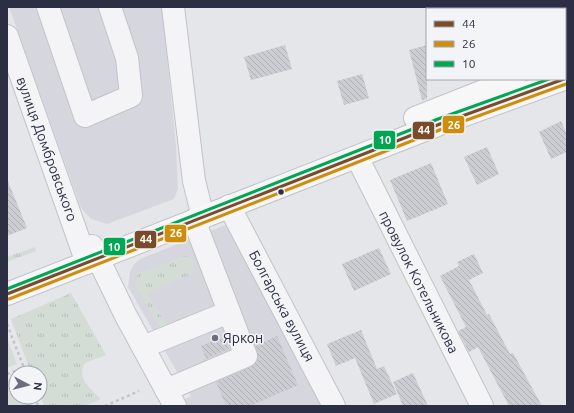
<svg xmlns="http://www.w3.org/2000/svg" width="574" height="413" font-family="Ubuntu,sans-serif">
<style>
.built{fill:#d6d7de}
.grass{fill:url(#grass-tufts)}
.building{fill:url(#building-back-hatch)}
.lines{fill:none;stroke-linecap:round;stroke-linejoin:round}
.minor-casing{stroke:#c2c3c7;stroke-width:24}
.major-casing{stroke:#c2c3c8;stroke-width:24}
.path{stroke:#c4c4c9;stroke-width:2.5;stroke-dasharray:3 3;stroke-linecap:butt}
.minor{stroke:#f4f4f6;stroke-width:22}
.major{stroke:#f7f7f8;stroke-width:22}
.bus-1-casing{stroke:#f3f4f8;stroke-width:6}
.bus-2-casing{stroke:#f3f4f8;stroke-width:6}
.bus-3-casing{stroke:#f3f4f8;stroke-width:6}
.bus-1{stroke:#7a4b2a;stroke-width:3}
.bus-2{stroke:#ce8e0d;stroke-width:3}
.bus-3{stroke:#00a651;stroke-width:3}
.bus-dot{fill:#2c2e43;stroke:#f3f4f8;stroke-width:1.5}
.poi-dot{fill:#6d6e7d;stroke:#f3f4f8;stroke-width:1.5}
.labels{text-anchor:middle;stroke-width:3;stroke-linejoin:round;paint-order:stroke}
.street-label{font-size:14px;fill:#2c2e43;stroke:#f3f4f8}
.poi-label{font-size:14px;fill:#2c2e43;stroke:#f3f4f8;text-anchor:start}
.line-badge{stroke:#f3f4f8;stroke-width:1.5}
.badge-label{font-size:11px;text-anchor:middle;font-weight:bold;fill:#fff}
</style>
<defs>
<pattern id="grass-tufts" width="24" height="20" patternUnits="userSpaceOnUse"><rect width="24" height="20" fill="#d3ddd6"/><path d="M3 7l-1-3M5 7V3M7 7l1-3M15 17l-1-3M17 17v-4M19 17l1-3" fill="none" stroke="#b5beb9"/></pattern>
<pattern id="building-back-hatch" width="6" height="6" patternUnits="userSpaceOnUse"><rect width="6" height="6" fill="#cccdd2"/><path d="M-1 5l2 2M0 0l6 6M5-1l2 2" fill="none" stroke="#afb0b6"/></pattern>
</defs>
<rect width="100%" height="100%" fill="#e5e6ea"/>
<!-- built -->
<g class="built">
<polygon points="9,7 162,7 176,146 178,189 174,199 107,224 91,219 81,208"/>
<polygon points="228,224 323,406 172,406 191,396 128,287 130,272 134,264 140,259"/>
</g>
<!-- grass -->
<g class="grass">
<polygon points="541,7 567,7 567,31 565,32 565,9 542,9"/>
<polygon points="35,247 36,251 7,262 7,257"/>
<path d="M184,256L190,257C194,262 195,268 192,274L148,294L168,328L163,332L136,287L135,282L138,274Z"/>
<path d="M71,293L106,355L85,363C76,378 90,388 101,399L85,406H44L40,395V373H31L11,319Z"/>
<polygon points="7,338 17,364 7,368"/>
<polygon points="16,377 16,397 29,397 32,406 9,406 7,400 7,380"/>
</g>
<!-- building -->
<g class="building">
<polygon points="285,45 292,69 251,80 244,57"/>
<polygon points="427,45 427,99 422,100 409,50"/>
<polygon points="362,74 369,98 344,105 337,81"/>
<polygon points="561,121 567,135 567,152 551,159 539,132"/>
<polygon points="487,147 499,174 477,185 464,157"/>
<polygon points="431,163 448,204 407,221 390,180"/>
<polygon points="7,179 27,228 7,236"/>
<polygon points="379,248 391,274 354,291 342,264"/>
<polygon points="474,254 483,273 469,280 487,315 489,314 510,354 513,353 542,406 509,406 478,347 469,352 458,331 466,327 440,276 459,266 457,262"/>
<polygon points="361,330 377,369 384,366 397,394 374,404 355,358 336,366 327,344"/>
<polygon points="224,336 229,349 206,359 201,346"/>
<polygon points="277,336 298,385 250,406 226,406 216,382 251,367 256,363 258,358 255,346"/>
<polygon points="413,373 428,406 403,406 393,382"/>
</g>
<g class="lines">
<defs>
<g id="minor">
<polyline points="48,7 85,116 131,96 127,58 110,7"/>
<polyline points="173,7 194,181 203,217"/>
<polyline points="537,7 538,9"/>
<polyline points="7,36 87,263"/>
<polyline points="357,157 482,406"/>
<polyline points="229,206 334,406"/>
<polyline points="92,246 126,316 175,406"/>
<polyline points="143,347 229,312"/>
<polyline points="166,390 246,356 194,220"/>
</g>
<g id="major">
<polyline points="565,59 567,58"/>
<polyline points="415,118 514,79"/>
<polyline points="7,294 440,124 564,79"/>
</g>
</defs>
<!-- minor casing -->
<use href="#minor" class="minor-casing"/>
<!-- major casing -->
<use href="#major" class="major-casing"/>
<!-- path -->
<g class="path">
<polyline points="7,324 26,373"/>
<polyline points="7,374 24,368"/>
<polyline points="35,397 38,406"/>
<polyline points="105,406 139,391"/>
</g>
<!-- minor -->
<use href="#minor" class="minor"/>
<!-- major -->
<use href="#major" class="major"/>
<defs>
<polyline id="bus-1" points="7,294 440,124 564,79"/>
<polyline id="bus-2" points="9,299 442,129 566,84"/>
<polyline id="bus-3" points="7,289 438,119 549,79"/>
</defs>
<!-- bus-1 casing -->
<use href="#bus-1" class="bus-1-casing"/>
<!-- bus-2 casing -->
<use href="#bus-2" class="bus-2-casing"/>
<!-- bus-3 casing -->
<use href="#bus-3" class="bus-3-casing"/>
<!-- bus-1 -->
<use href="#bus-1" class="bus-1"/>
<!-- bus-2 -->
<use href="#bus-2" class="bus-2"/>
<!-- bus-3 -->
<use href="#bus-3" class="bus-3"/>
</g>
<!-- markers -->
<circle class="bus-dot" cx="281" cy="192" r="3.5"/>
<circle class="poi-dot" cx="215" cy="338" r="4"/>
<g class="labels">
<!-- street labels -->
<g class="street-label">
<text transform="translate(47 149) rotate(70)" y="5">вулиця Домбровського</text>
<text transform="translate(419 282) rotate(63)" y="5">провулок Котельникова</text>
<text transform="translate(282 306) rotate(62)" y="5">Болгарська вулиця</text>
</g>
<!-- poi labels -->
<g class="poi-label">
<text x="223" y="343">Яркон</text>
</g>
</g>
<g class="line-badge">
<rect x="442" y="115" width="23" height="19" rx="4" fill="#ce8e0d"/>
<rect x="412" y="121" width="23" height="19" rx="4" fill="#7a4b2a"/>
<rect x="373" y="130" width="23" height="20" rx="4" fill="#00a651"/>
<rect x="164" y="224" width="23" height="19" rx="4" fill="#ce8e0d"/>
<rect x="134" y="230" width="23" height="19" rx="4" fill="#7a4b2a"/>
<rect x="103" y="237" width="23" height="19" rx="4" fill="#00a651"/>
</g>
<g class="badge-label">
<text x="454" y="129">26</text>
<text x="424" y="134">44</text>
<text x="385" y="144">10</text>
<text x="176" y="237">26</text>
<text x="146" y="243">44</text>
<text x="114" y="251">10</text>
</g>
<!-- border -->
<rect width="574" height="413" fill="none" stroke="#2c2e43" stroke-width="16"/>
<!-- legend -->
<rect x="426" y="8" width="140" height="72" fill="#f3f4f8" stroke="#a3a5b0"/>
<rect x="434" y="21" width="20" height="6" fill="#7a4b2a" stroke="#a3a5b0"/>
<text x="462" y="28" font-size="12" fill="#2c2e43">44</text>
<rect x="434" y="41" width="20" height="6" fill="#ce8e0d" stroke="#a3a5b0"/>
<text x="462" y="48" font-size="12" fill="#2c2e43">26</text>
<rect x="434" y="61" width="20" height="6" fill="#00a651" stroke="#a3a5b0"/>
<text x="462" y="68" font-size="12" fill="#2c2e43">10</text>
<!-- north arrow -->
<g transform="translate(28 385) rotate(97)"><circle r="19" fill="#f3f4f8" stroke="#a3a5b0"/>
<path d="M0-3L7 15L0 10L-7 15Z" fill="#6d6e7d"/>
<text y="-6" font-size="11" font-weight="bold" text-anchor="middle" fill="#2c2e43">N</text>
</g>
</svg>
